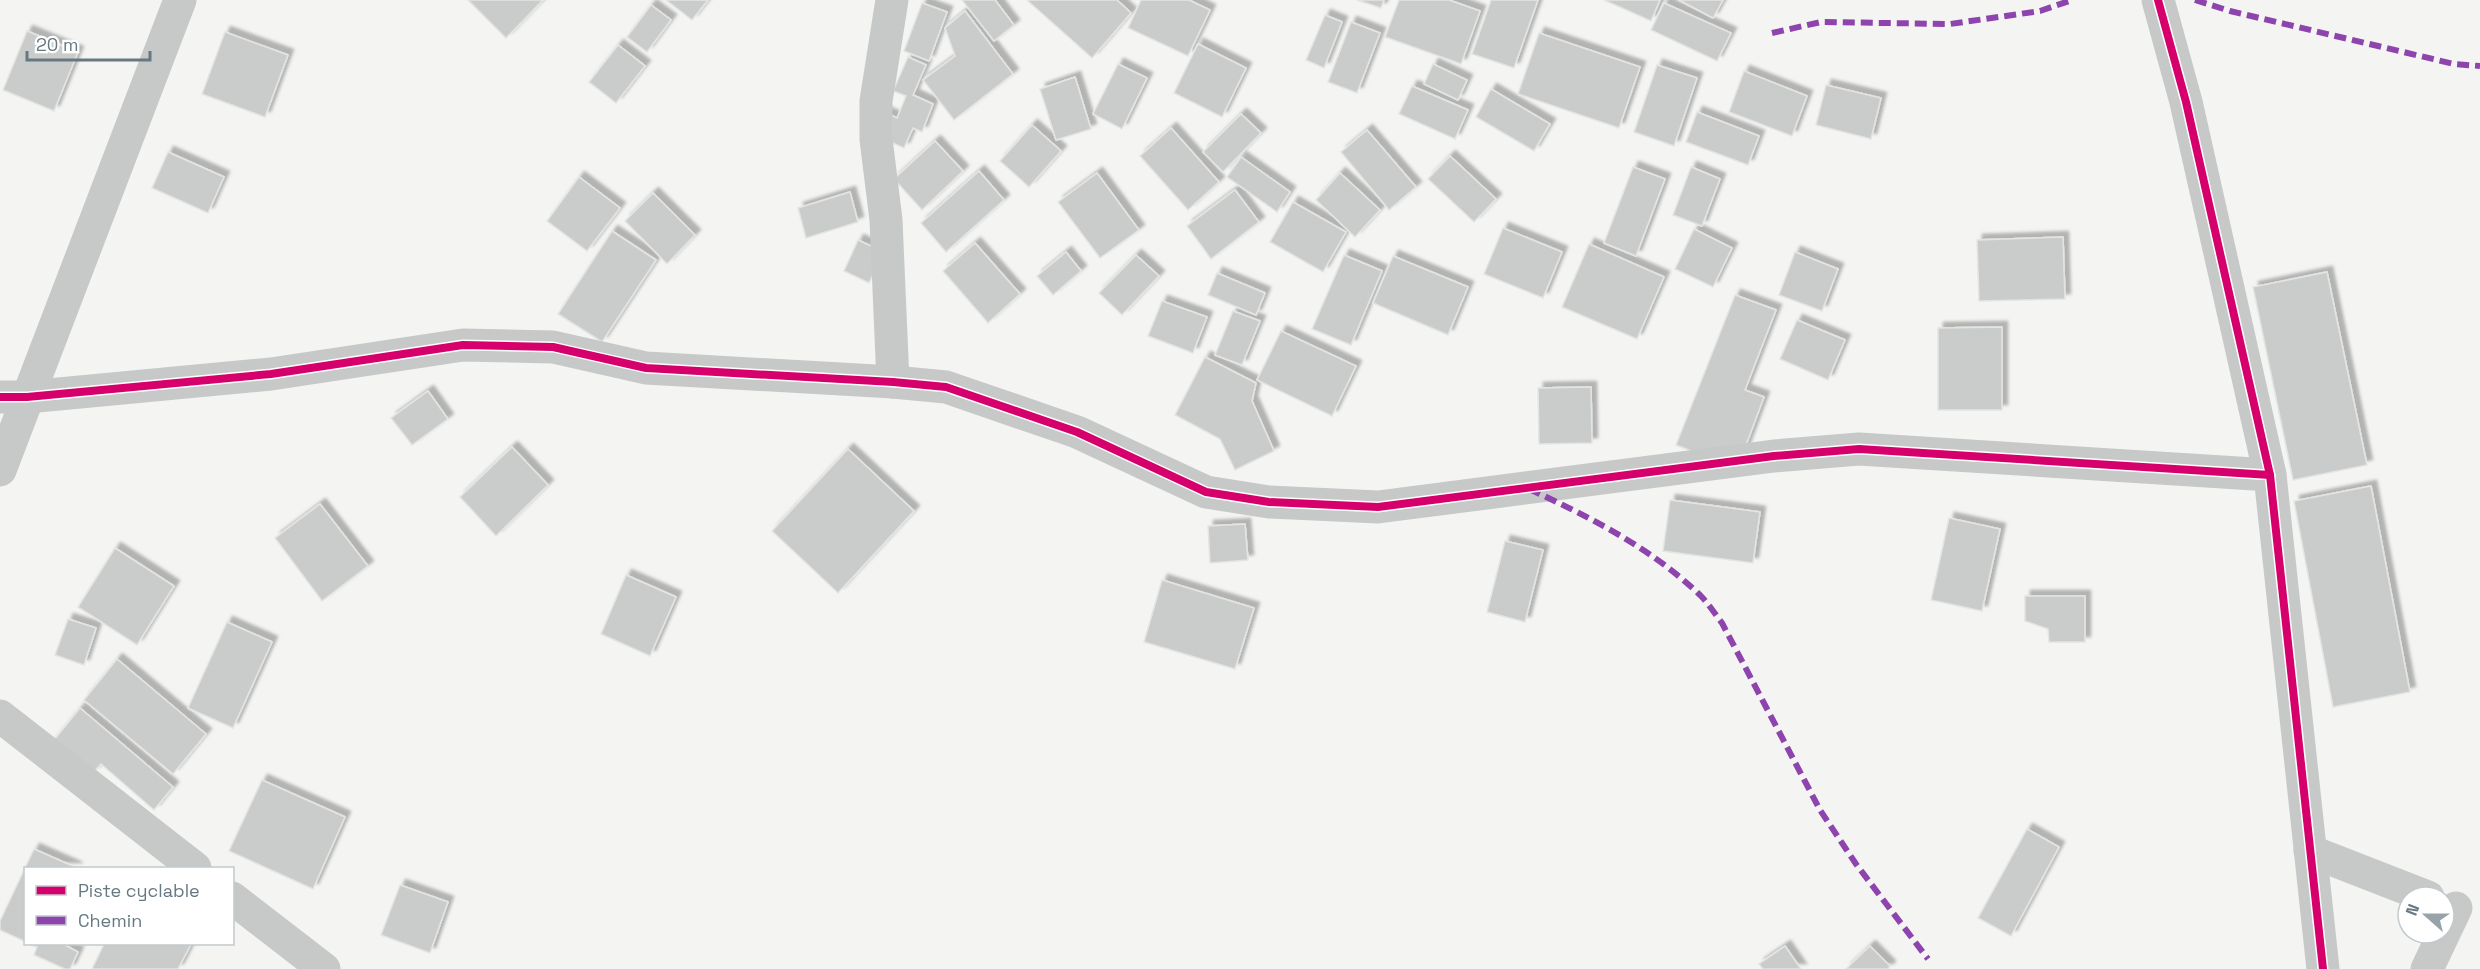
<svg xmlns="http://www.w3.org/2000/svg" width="2480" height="969" font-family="'Space Grotesk',sans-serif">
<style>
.building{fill:#cacccc;stroke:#e4e4e3;stroke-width:1.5;filter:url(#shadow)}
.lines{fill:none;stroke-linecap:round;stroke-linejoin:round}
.minor{stroke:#c7c8c8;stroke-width:33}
.quiet{stroke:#8e44ad;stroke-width:6;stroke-dasharray:12 6;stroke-linecap:butt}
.cycleway-casing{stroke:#fff;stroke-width:11}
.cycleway{stroke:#d6006c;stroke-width:8}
</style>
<defs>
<filter id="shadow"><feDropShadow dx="5.5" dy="-5.5" stdDeviation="1.5" flood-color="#0004"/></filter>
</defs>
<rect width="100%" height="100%" fill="#f4f4f3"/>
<!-- building -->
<g class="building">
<polygon points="468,0 543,0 506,38"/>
<polygon points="666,0 708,0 692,20"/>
<polygon points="962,0 995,0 1014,25 994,41"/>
<polygon points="1029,0 1117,0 1131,13 1092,58 1028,1"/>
<polygon points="1141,0 1189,0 1210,10 1188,56 1128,28"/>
<polygon points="1357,0 1384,0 1381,8"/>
<polygon points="1399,0 1449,0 1480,11 1461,64 1385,37"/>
<polygon points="1491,0 1538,0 1514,68 1472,54"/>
<polygon points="1604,0 1660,0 1651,21"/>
<polygon points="1679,0 1723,0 1713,18"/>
<polygon points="922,3 947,12 929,61 904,51"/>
<polygon points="1664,3 1731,33 1717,61 1651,30"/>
<polygon points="651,5 671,20 647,52 627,37"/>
<polygon points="965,11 1013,74 954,120 923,80 955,56 945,28"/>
<polygon points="1325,15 1342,22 1324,68 1306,60"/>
<polygon points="1351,22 1380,33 1357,93 1328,82"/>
<polygon points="27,31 78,52 54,111 3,90"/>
<polygon points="225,32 288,55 265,117 202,94"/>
<polygon points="1539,33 1640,67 1619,128 1518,94"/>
<polygon points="1198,44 1246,68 1222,117 1174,93"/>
<polygon points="618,45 645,66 616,103 589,82"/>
<polygon points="908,57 926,65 913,95 933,104 922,132 913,128 904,148 875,135 884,112 897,118 906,96 893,91"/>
<polygon points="1118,64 1147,78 1122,129 1093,114"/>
<polygon points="1433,64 1467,80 1458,100 1424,84"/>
<polygon points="1657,65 1697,78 1674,146 1634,132"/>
<polygon points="1744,71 1807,96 1792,136 1729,112"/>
<polygon points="1075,77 1091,129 1056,140 1040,89"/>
<polygon points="1826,85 1881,98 1871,139 1816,125"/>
<polygon points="1412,86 1468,110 1455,139 1399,114"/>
<polygon points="1491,89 1550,124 1534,151 1476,117"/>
<polygon points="1697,112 1759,136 1748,165 1686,142"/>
<polygon points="1241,114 1261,133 1223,172 1203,152"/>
<polygon points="1032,125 1061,151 1029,187 1000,161"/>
<polygon points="1171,128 1219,182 1188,210 1140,156"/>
<polygon points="1367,130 1416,187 1389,210 1341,152"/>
<polygon points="935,141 963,171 922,210 894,179"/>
<polygon points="168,152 224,177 208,213 152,188"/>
<polygon points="1450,156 1496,199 1474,222 1428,179"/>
<polygon points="1241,157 1290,192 1277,212 1227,177"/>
<polygon points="1633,167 1665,179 1636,256 1604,243"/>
<polygon points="1691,167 1720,179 1702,226 1673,215"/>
<polygon points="979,171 1004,200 946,252 921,223"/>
<polygon points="1097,173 1139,230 1100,258 1058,202"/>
<polygon points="1340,173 1380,210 1355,237 1316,200"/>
<polygon points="579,177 620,208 587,251 547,221"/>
<polygon points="1235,190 1259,222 1211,259 1187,226"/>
<polygon points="850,192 858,222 806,238 798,208"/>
<polygon points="653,193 695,235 667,264 625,221"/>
<polygon points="1293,202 1346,232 1323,272 1270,242"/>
<polygon points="1503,228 1562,252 1543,298 1484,274"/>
<polygon points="1694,229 1732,248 1713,287 1675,269"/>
<polygon points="612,231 656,260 602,342 558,314"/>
<polygon points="2063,237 2065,299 1979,301 1977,240"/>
<polygon points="858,240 884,252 869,283 844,271"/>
<polygon points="975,243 1020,294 988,323 943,271"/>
<polygon points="1589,244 1664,277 1637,339 1562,307"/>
<polygon points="1066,252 1081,271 1053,295 1037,276"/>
<polygon points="1795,252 1838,269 1822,311 1779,295"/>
<polygon points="1136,255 1159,276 1122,315 1099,293"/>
<polygon points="1344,255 1382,271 1351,345 1312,329"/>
<polygon points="1393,256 1468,287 1448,335 1373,303"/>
<polygon points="2327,272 2367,465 2293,480 2253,287"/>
<polygon points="1217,273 1265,293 1256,315 1208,295"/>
<polygon points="1735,295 1776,310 1745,390 1764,397 1737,469 1676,445"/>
<polygon points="1162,301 1207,317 1193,353 1148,336"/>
<polygon points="1233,311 1260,321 1242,365 1215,355"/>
<polygon points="1797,320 1845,340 1828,380 1780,359"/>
<polygon points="2002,327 2002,410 1938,410 1938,328"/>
<polygon points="1281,331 1356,366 1332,416 1257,380"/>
<polygon points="1205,357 1256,383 1252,401 1274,451 1235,470 1220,439 1175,415"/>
<polygon points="1591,387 1592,443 1539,444 1538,388"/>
<polygon points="428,391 448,419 412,445 391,418"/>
<polygon points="512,447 548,485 496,536 460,497"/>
<polygon points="848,449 914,511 838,593 772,531"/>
<polygon points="2371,486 2410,692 2333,707 2294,501"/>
<polygon points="1670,500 1760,512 1753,563 1663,551"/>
<polygon points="320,504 368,566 322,601 275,538"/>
<polygon points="1949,518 2000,529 1982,611 1931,600"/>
<polygon points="1245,524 1248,560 1210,563 1208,526"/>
<polygon points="1505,541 1543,550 1525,622 1487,612"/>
<polygon points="115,548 174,586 137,645 78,607"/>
<polygon points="626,575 676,597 650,656 601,634"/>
<polygon points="1162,580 1254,608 1235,669 1144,642"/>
<polygon points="2025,596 2085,596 2085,642 2049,642 2048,629 2025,621"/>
<polygon points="68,619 96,628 84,665 55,655"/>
<polygon points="227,622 272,642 233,728 188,708"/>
<polygon points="117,659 206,734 173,774 84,700"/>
<polygon points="80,708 173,787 154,810 101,764 94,772 50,745"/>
<polygon points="262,780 345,817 313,889 229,851"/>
<polygon points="2027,829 2059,847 2011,936 1978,918"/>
<polygon points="34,849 77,868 26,868 26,942 0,930 0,921"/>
<polygon points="400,885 448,902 430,953 381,935"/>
<polygon points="29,944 66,944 65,945 78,952 70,969 65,969 34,955 37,947"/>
<polygon points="104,944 191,944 178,969 92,969"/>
<polygon points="1785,946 1801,969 1763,969 1759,964"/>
<polygon points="1870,946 1890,966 1888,969 1846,969"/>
</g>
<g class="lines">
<!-- minor -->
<g class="minor">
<polyline points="892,0 876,101 876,139 886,220 893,382"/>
<polyline points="2158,0 2186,102 2270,475 2323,969"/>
<polyline points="0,397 27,397 271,374 463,345 553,347 646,368 893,382 946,387 1077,432 1206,492 1269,502 1378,507 1774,456 1859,449 2270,475"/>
<polyline points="0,470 180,0"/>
<polyline points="0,716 195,868"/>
<polyline points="2310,851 2428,897"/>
<polyline points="232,898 324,969"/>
<polyline points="2427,969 2456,908"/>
</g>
<!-- quiet -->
<g class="quiet">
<polyline points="2195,0 2230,11 2454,64 2480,66"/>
<polyline points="1772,33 1821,22 1950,24 2040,11 2072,0"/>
<path d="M1529,489C1590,517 1651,548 1700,595C1708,603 1715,614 1722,623L1820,810L1856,864L1928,959"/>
</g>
<defs>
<g id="cycleway">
<polyline points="2158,0 2186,102 2270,475 2323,969"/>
<polyline points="0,397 27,397 271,374 463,345 553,347 646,368 893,382 946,387 1077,432 1206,492 1269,502 1378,507 1774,456 1859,449 2270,475"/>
</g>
</defs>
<!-- cycleway casing -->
<use href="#cycleway" class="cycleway-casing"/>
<!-- cycleway -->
<use href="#cycleway" class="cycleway"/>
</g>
<!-- legend -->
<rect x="24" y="867" width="210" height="78" fill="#ffffff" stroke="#c2c9cd" stroke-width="1.5"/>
<rect x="36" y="886" width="30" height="9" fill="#d6006c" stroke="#c2c9cd" stroke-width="1.5"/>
<text x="78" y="897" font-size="18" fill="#667881">Piste cyclable</text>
<rect x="36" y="916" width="30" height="9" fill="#8e44ad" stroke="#c2c9cd" stroke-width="1.5"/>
<text x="78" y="927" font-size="18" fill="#667881">Chemin</text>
<!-- north arrow -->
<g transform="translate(2426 915) rotate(291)"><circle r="28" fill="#ffffff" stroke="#c2c9cd" stroke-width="1.5"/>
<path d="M0-4.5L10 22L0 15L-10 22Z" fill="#98a3a9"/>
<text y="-9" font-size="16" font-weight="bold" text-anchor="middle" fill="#667881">N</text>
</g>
<!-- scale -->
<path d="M27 51v9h123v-9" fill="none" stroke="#667881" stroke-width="3"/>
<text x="36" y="51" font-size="18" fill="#667881" stroke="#ffffff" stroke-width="4.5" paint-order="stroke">20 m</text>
</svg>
